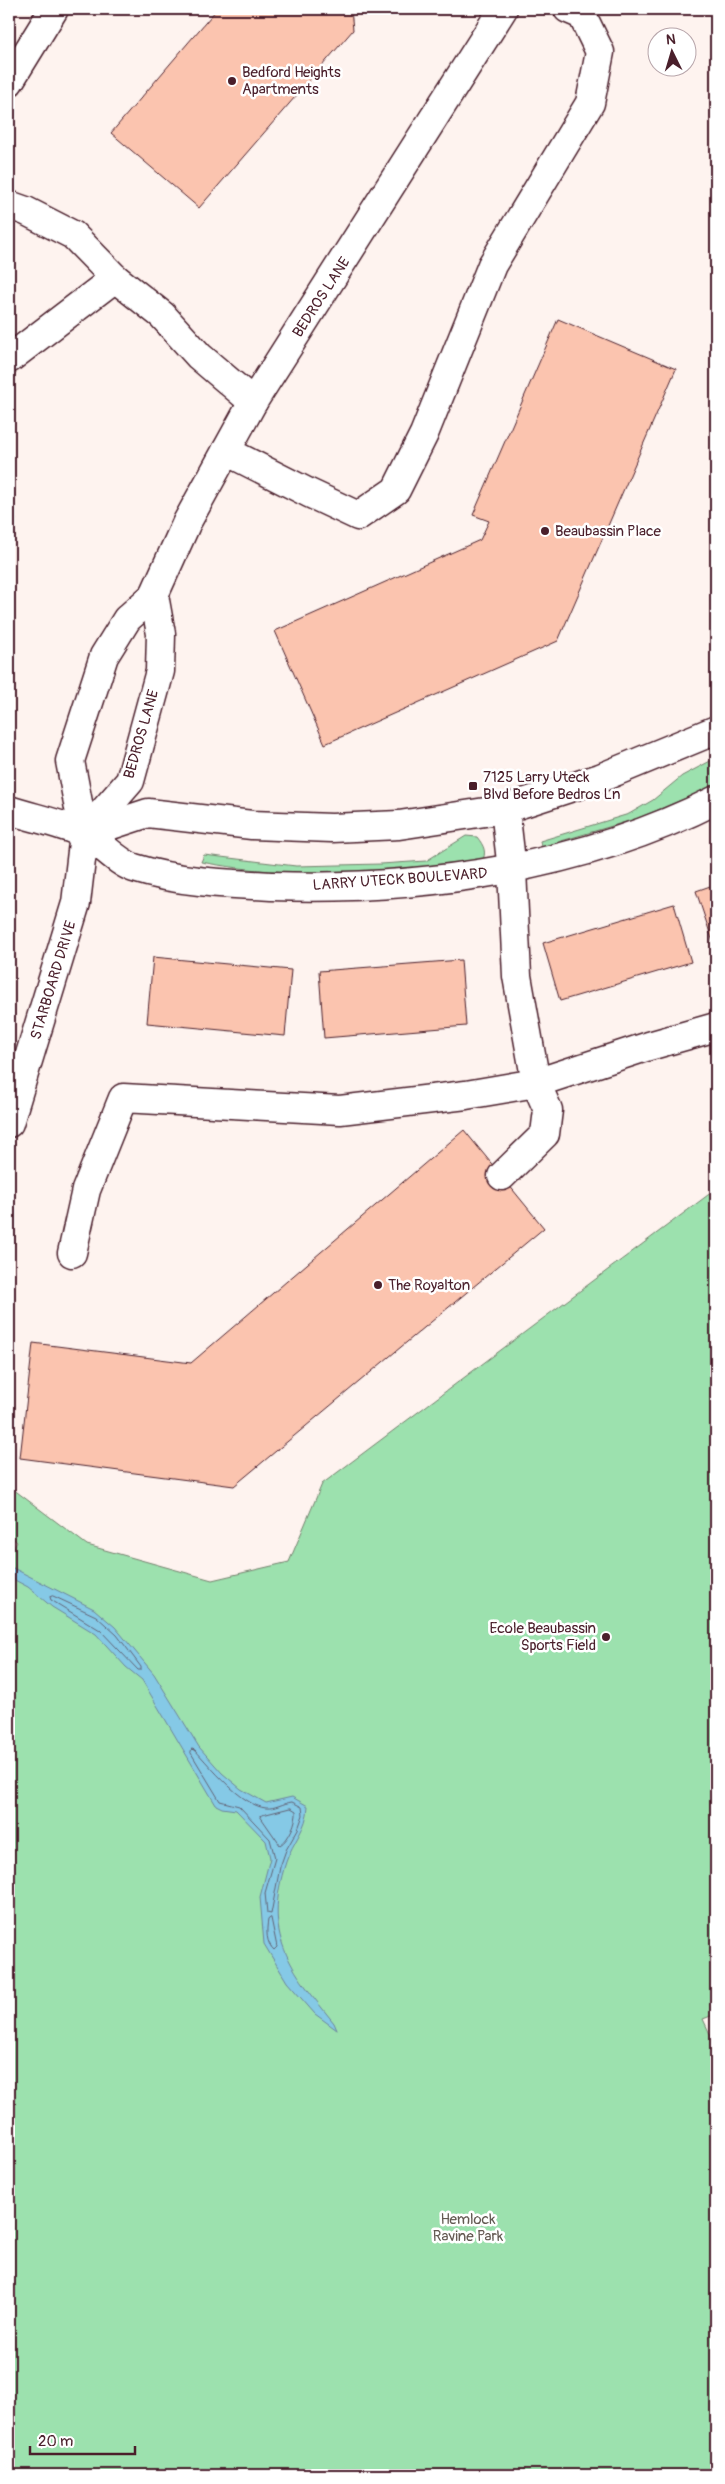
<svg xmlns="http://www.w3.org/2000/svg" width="725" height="2484" font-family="Pangolin,sans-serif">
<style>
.green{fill:#9ce1ae;stroke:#73806c}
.water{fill:#85c9e6;stroke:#6d859b}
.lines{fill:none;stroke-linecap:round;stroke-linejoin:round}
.shore{stroke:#626376;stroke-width:1}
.building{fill:#fbc4af;stroke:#4a1f2b}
.minor-casing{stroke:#4a1f2b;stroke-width:31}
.major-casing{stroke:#4a1f2b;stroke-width:31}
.minor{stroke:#fff;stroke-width:28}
.major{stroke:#fff;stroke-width:28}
.poi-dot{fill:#4a1f2b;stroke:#fff;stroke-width:2}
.labels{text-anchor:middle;stroke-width:5;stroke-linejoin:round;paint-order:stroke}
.poi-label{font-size:15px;fill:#4a1f2b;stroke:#fff;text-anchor:start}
.street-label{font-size:15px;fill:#4a1f2b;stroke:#fff}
.park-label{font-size:15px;fill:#635952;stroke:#fff}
</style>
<rect width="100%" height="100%" fill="#fef3ef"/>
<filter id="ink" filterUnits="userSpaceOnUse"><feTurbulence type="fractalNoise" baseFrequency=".02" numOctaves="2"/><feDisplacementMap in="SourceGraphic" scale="10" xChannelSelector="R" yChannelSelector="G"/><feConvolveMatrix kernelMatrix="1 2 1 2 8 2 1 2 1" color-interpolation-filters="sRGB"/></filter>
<g filter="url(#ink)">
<!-- green -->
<g class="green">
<polygon points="716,758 716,785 639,818 541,847 540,841 629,814 653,800 682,776"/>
<path d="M466,836L477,837C484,846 487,852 482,862C388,872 295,880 201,862L204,855L296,866L381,864L426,861Z"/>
<polygon points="716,1189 716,2014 703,2019 716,2047 716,2475 9,2475 9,1546 13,1549 17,1542 9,1535 9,1486 87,1545 212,1580 289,1562 322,1484"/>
</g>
<!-- water -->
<path class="water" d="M9,1566L94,1609L115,1627L154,1674L199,1747L222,1773L241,1789L266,1803L292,1797L308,1806C307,1829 293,1841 286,1862C262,1936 290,1968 334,2023L337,2030L315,2014L287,1982L264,1944L260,1897L270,1858L266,1841L236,1810L222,1808L216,1805L142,1680L126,1667L96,1634L52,1607L28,1587L9,1577Z"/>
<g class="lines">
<!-- shore -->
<g class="shore">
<polygon points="53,1596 96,1616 117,1635 141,1667 141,1670 138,1670 100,1630 51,1600 50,1597"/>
<path d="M192,1749L195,1750C210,1766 242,1806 266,1808C275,1809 283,1803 292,1802L302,1807L303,1815L298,1829L286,1850L280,1867L271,1914L267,1913L265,1893L275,1858L270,1839L239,1806L220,1801L191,1753Z"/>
<path d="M291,1808L296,1811C297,1821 289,1840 280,1845L260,1816Z"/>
<path d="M271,1918L277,1947L274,1950C266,1943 266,1931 268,1920Z"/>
</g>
</g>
<!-- building -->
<g class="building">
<polygon points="217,9 351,9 353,30 199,208 111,133"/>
<polygon points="558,319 676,369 558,641 325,744 275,631 480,540 489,521 473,515"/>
<polygon points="9,510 16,520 9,526"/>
<polygon points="716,884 716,951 696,891"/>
<polygon points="674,904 691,962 560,1001 543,943"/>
<polygon points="153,957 291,970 285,1036 147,1023"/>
<polygon points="461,960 466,1026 324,1038 319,971"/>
<polygon points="464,1130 544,1228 234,1486 20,1458 33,1343 191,1363"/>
</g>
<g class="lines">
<defs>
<g id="minor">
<polyline points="9,82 54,9"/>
<polyline points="9,205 26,211 73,235 115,278 162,315 199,356 253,402"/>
<polyline points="9,359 115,278"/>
<polyline points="226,451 309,493 358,516 396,490 424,434 492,265 590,103 600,52 582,15 568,9"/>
<polyline points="84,834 130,781 160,671 161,634 154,595"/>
<polyline points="9,1123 76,903 84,834 70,761 104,656 127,619 154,595 187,522 253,402 503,9"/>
<polyline points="502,1176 545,1134 548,1110 536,1083 517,976 512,870 505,809"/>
<polyline points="72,1253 86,1190 123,1098 340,1110 466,1095 536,1083 649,1046 716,1027"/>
</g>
<g id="major">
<path d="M9,810C33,818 61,823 84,834C102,843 116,862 134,868C178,882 226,884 272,886C422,891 582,868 716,800"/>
<polyline points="84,834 148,813 252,825 332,828 399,825 505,809 600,778 716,730"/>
</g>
</defs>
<!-- minor casing -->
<use href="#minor" class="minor-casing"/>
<!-- major casing -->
<use href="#major" class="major-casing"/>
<!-- minor -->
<use href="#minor" class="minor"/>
<!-- major -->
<use href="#major" class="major"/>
</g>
</g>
<!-- markers -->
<g class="poi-dot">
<circle cx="232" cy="81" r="5"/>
<circle cx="545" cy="531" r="5"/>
<rect x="468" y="781" width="10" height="10" rx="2.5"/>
<circle cx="378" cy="1285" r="5"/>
<circle cx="606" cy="1637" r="5"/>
</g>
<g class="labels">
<!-- poi labels -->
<g class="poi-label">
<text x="242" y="77">Bedford Heights<tspan x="242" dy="17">Apartments</tspan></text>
<text x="555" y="536">Beaubassin Place</text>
<text x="483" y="782">7125 Larry Uteck<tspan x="483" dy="17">Blvd Before Bedros Ln</tspan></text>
<text x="388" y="1290">The Royalton</text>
<text x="596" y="1633" text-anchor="end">Ecole Beaubassin<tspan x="596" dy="17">Sports Field</tspan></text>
</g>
<!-- street labels -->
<g class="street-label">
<text transform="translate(321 297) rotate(-57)" y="5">BEDROS LANE</text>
<text transform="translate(141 734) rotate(-74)" y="5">BEDROS LANE</text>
<text transform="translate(400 879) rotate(-4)" y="5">LARRY UTECK BOULEVARD</text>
<text transform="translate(53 980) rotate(-73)" y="5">STARBOARD DRIVE</text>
</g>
<!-- park labels -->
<g class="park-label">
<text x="468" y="2224">Hemlock<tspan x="468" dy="17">Ravine Park</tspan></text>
</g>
</g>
<!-- margin -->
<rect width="725" height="2484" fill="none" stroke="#fff" stroke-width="30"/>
<rect x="15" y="15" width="695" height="2454" fill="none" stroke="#4a1f2b" stroke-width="2" filter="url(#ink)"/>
<!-- north arrow -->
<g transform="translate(672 52) rotate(355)"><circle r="24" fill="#ffffff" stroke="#b7a5aa"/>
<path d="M0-4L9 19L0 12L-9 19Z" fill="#4a1f2b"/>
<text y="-8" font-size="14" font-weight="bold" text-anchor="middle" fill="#4a1f2b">N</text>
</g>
<!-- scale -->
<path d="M30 2446v8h105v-8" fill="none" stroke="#4a1f2b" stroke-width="2.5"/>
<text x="38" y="2446" font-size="15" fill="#4a1f2b" stroke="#ffffff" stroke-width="4" paint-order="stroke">20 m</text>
</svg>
